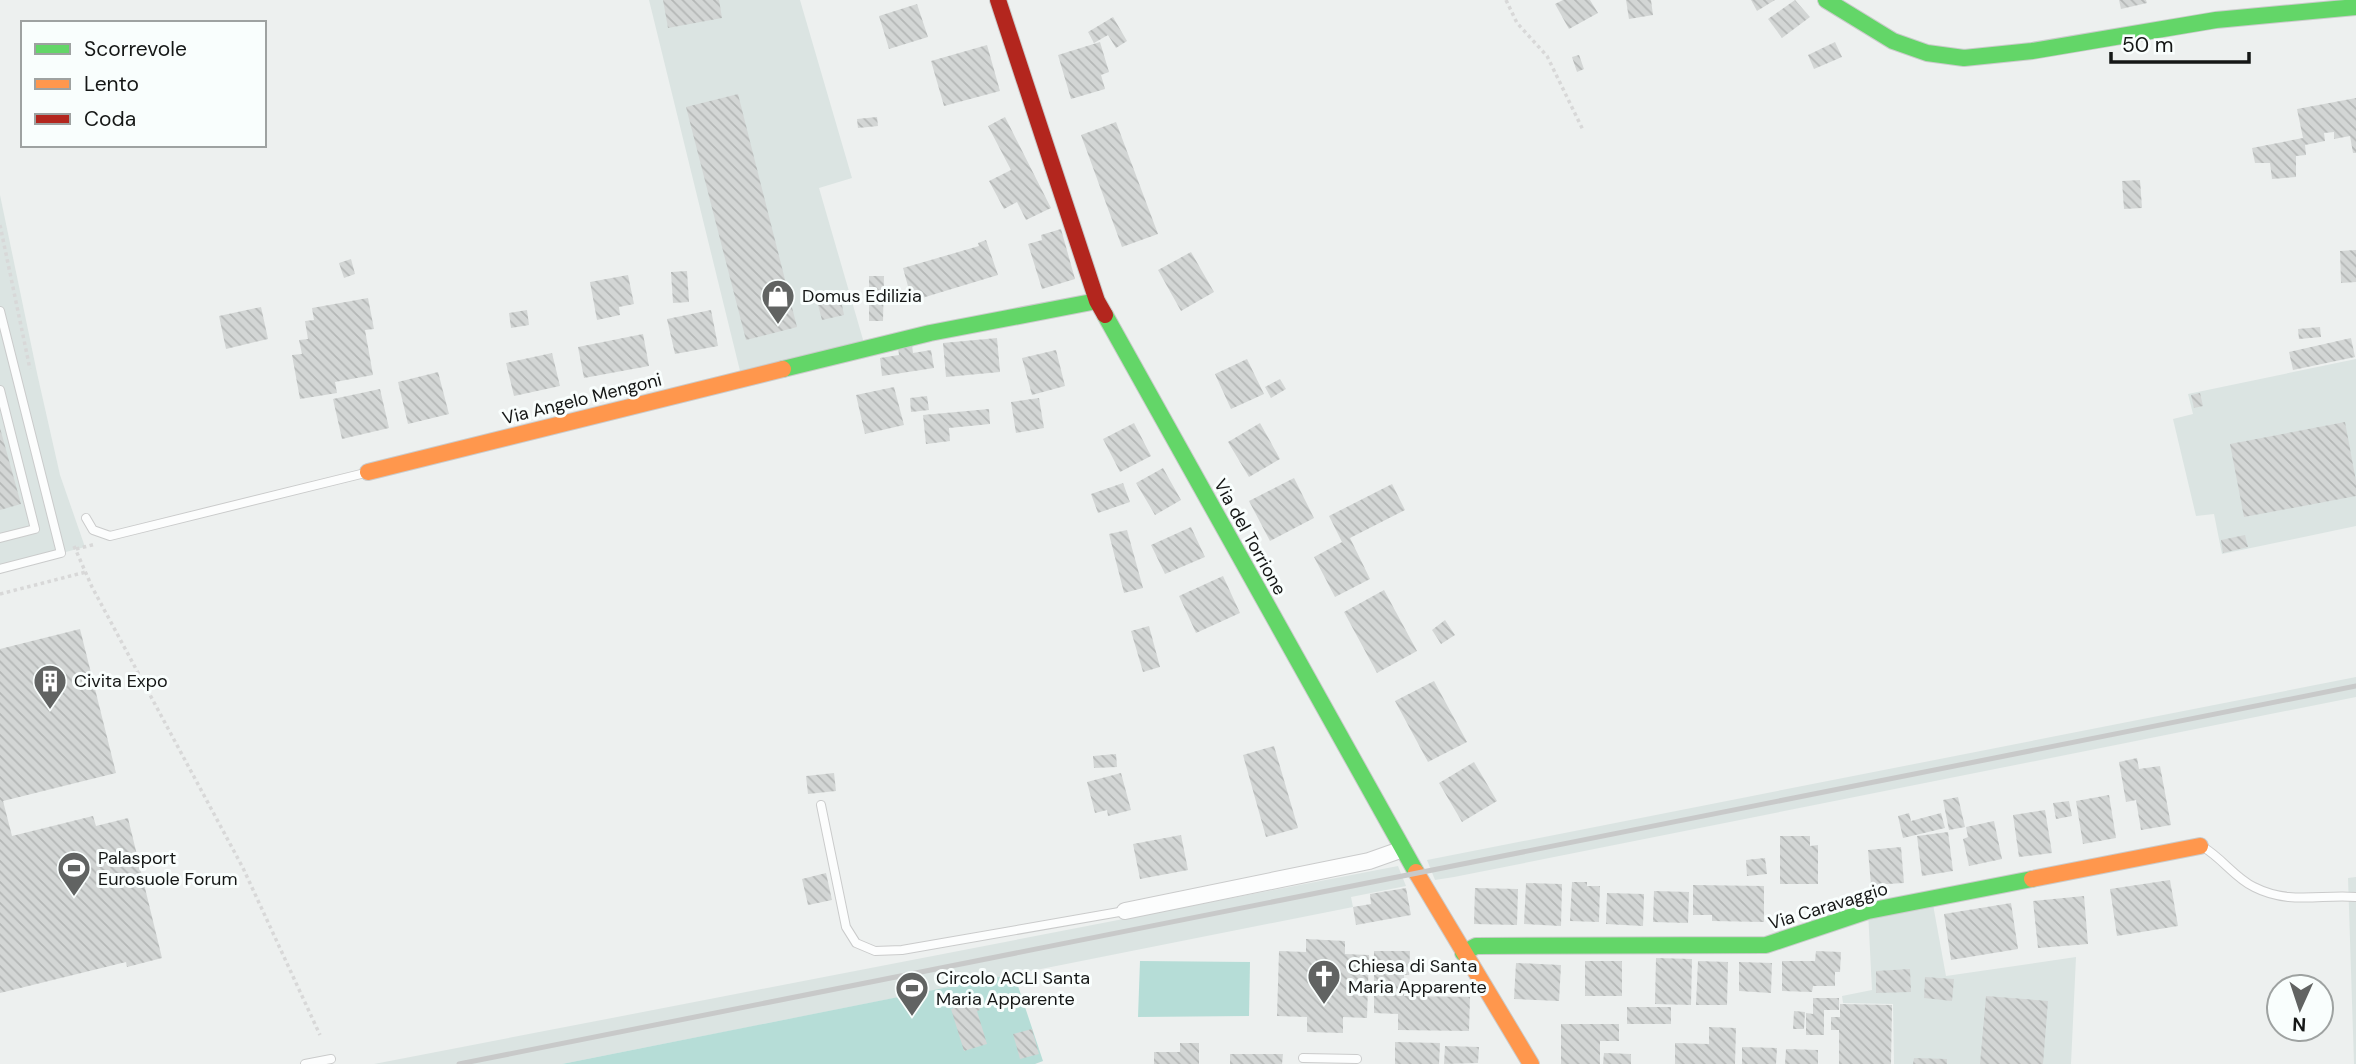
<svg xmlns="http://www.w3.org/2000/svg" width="2356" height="1064" font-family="'DM Sans',sans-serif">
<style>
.built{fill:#dbe4e2}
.garden{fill:#b6ddd7}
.building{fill:url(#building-back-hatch)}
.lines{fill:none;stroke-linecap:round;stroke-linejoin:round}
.lane-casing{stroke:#cacbcb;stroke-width:10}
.street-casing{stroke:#cacbcb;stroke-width:18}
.fast-casing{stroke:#cacbcb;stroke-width:18}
.slow-casing{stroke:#cacbcb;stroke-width:18}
.jam-casing{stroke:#cacbcb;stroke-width:18}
.path{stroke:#d8d8d8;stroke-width:3.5;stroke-dasharray:3.5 3.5;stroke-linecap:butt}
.lane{stroke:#fcfdfd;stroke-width:8}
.street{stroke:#fcfdfd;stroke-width:16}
.fast{stroke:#63d668;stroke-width:16}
.slow{stroke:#ff974d;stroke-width:16}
.jam{stroke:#b3261e;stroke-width:16}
.rail{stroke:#c8c9c9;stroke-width:5}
.labels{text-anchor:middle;stroke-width:6;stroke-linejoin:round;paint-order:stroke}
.poi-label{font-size:18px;fill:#151716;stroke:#f9fefd;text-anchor:start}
.street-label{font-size:18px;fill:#151716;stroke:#f9fefd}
</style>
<defs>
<pattern id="building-back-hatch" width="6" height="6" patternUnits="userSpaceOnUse" patternTransform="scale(1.75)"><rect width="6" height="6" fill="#d3d6d5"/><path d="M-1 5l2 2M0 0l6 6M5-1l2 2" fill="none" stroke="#b4b7b6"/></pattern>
</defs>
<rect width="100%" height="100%" fill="#edf0ef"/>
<!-- built -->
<g class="built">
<polygon points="649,0 800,0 852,178 819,188 864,343 741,375"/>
<polygon points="0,195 37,373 60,475 85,547 0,569"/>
<polygon points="2356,359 2356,526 2222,554 2214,514 2196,516 2173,419 2193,414 2188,394"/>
<polygon points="2356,677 2356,697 1454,877 1435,880 1427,860"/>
<polygon points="1398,866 1406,886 1351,897 1353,907 562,1064 374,1064"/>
<polygon points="2356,877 2356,1064 2354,1064 2348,878"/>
<polygon points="1932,899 1946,976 2076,957 2071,1064 1894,1064 1893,1004 1843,1003 1842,996 1872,990 1868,911"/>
</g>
<!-- garden -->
<g class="garden">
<polygon points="1140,961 1250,962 1249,1016 1138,1017"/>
<polygon points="1014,974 1043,1061 1035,1064 562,1064"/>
</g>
<!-- building -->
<g class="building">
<polygon points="663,0 719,0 722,18 668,28"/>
<polygon points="1563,0 1590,0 1598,13 1569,29 1555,4"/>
<polygon points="1626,0 1651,0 1653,15 1629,19"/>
<polygon points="1751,0 1775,0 1757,11"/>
<polygon points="1795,0 1810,17 1782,38 1768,19"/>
<polygon points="2119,0 2146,0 2147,3 2121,9"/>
<polygon points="917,4 928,37 889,49 879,16"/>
<polygon points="1113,17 1127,41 1116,48 1108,35 1094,43 1088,32"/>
<polygon points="1100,42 1109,72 1101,75 1105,89 1071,99 1058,55"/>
<polygon points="1835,42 1842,57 1814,69 1808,55"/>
<polygon points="987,45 1000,91 944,106 931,61"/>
<polygon points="1579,55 1584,69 1577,72 1572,57"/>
<polygon points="738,94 797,327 746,340 686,107"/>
<polygon points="2356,98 2356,153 2353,153 2350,136 2334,139 2334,132 2324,133 2325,141 2305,145 2306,155 2296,156 2296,177 2272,179 2270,163 2255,163 2252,148 2303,138 2297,109"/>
<polygon points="877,117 878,126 858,128 857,119"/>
<polygon points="1005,117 1051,208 1026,220 1017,202 1004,209 989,181 1011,170 988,126"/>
<polygon points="1116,122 1158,234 1122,247 1081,135"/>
<polygon points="2140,180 2142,208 2124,209 2122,181"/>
<polygon points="1061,229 1075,279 1042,289 1028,244 1042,240 1041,235"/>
<polygon points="986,240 998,275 912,301 903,268 979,246 978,243"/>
<polygon points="2356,250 2356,282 2341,283 2340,251"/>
<polygon points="1191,252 1214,292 1181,311 1158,270"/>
<polygon points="351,259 355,274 344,278 339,263"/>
<polygon points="687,271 689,302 673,303 671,272"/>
<polygon points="628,275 634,304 619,307 620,315 597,320 590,282"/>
<polygon points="869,276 884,276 883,321 869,321"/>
<polygon points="368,298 374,329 365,330 373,375 335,382 337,393 300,399 292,355 302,354 299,340 308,339 305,321 314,320 312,308"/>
<polygon points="841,300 844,315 822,320 818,305"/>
<polygon points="261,307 268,339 226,349 219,316"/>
<polygon points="527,310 529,325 511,328 509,313"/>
<polygon points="711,310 718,346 675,354 667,319"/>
<polygon points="2320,327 2321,337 2299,339 2298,329"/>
<polygon points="643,334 649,366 584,378 578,347"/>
<polygon points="997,338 1000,372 946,377 943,343"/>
<polygon points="2351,338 2355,357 2293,370 2289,352"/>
<polygon points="912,345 913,353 931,350 934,368 882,376 880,358 899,355 898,347"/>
<polygon points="1056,350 1065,386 1032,395 1022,358"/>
<polygon points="552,353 560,386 514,396 506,363"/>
<polygon points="1247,359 1264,394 1231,409 1215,374"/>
<polygon points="438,372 449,414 408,424 398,382"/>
<polygon points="1280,379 1286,389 1271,398 1265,387"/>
<polygon points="894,387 904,425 865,434 856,395"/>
<polygon points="380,389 389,428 342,439 333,399"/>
<polygon points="2200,393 2203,406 2194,408 2191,395"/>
<polygon points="927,396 929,410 911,412 910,398"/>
<polygon points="1039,398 1044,428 1016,433 1011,402"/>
<polygon points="989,409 990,424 949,428 950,441 926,444 923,415"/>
<polygon points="2345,422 2356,481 2356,496 2244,517 2230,444"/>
<polygon points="1134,423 1151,456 1120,472 1103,439"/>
<polygon points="1260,423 1280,459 1249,477 1228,442"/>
<polygon points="0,428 21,504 0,510"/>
<polygon points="1163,468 1181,500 1155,515 1136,483"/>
<polygon points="1294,478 1314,518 1270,541 1249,501"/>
<polygon points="1123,483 1130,502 1098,513 1091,494"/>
<polygon points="1392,484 1405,510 1350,538 1370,579 1335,597 1314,557 1342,542 1329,516"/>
<polygon points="1191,527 1205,557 1165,574 1151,545"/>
<polygon points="1127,530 1143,588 1124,593 1109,534"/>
<polygon points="2245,535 2248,547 2223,553 2221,540"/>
<polygon points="1223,576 1240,613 1196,633 1179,596"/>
<polygon points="1384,590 1417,651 1377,673 1344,612"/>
<polygon points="1445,620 1455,635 1441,644 1432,630"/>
<polygon points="1149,626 1160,667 1143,672 1131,631"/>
<polygon points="80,629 116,773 3,801 12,836 93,816 96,826 128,818 162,958 127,967 126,962 0,993 0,649"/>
<polygon points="1434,681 1467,742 1428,762 1395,701"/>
<polygon points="1274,746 1298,828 1266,837 1243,755"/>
<polygon points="1116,754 1117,767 1094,768 1093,756"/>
<polygon points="2137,758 2139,769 2160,766 2171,825 2141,830 2136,800 2126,802 2119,762"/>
<polygon points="1474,762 1497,801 1462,822 1439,783"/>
<polygon points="834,773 836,791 808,794 806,776"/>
<polygon points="1121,773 1131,810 1108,816 1107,810 1095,813 1087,782"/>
<polygon points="2109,795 2116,838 2083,844 2076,801"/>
<polygon points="1958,797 1965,827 1949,830 1943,800"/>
<polygon points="2069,801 2072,816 2056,819 2053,803"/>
<polygon points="2045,810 2052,853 2019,857 2013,815"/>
<polygon points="1909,813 1911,821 1941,813 1945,828 1903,838 1898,816"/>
<polygon points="1994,821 2002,859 1969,866 1963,839 1968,837 1966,827"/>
<polygon points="1948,832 1953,871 1922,876 1917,836"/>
<polygon points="1181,835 1188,870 1140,879 1133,844"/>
<polygon points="1780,836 1810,836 1810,846 1818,845 1818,884 1780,884"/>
<polygon points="1901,847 1904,883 1871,885 1868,850"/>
<polygon points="1765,858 1767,874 1747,876 1746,860"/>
<polygon points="826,873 832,900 808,905 802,879"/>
<polygon points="2170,880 2178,926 2117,936 2110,889"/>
<polygon points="1572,882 1587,882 1587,886 1600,886 1599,922 1570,921"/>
<polygon points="1526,883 1562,884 1561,926 1524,924"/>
<polygon points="1693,885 1764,886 1764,922 1712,921 1712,915 1693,915"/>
<polygon points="1406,888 1411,915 1356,925 1353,907 1371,904 1370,894"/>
<polygon points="1475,888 1518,889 1517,925 1474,924"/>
<polygon points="1654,891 1689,892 1688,923 1653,922"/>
<polygon points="1607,893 1644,894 1643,926 1606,924"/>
<polygon points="2084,896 2088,944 2038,948 2033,901"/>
<polygon points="2011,903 2018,949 1951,960 1944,914"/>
<polygon points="1306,939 1345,941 1345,954 1369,955 1367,1018 1343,1017 1343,1033 1307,1032 1307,1017 1277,1016 1279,951 1306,952"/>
<polygon points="1374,951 1410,951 1409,975 1404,975 1404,996 1470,997 1469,1031 1398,1030 1398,1014 1374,1013"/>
<polygon points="1816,951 1841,952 1840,972 1835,972 1835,986 1813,986 1812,992 1782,991 1782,961 1815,961"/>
<polygon points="1656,958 1692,959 1691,1005 1655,1004"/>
<rect x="1585" y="961" width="37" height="35"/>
<polygon points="1698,961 1728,962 1727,1005 1696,1005"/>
<polygon points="1739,962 1772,963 1771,993 1739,991"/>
<polygon points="1516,963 1561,965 1559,1001 1514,999"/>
<polygon points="1910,969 1911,992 1876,993 1876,971"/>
<polygon points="1925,977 1954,979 1952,1001 1924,998"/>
<polygon points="1986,996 2048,1001 2043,1064 1980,1064"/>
<polygon points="1813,998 1839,998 1839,1010 1824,1010 1824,1035 1806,1035 1806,1013 1813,1014"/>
<polygon points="977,1000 980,1010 977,1011 987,1044 964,1051 951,1009"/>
<polygon points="1840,1004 1892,1005 1891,1064 1839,1064 1839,1030 1831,1030 1831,1017 1840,1017"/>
<rect x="1627" y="1007" width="44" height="17"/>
<polygon points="1794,1011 1805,1012 1804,1029 1793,1029"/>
<polygon points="1561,1024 1619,1024 1619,1041 1600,1041 1600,1064 1561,1064"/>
<polygon points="1709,1027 1736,1028 1735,1064 1675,1064 1675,1043 1709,1044"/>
<polygon points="1032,1029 1039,1054 1020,1059 1013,1034"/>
<polygon points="1395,1042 1440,1043 1439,1064 1395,1064"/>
<polygon points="1180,1043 1199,1043 1199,1064 1154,1064 1154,1052 1180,1052"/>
<polygon points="1445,1046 1479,1047 1478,1063 1444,1064"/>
<polygon points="1742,1047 1777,1048 1776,1064 1742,1064"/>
<polygon points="1786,1049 1818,1050 1818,1064 1785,1064"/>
<polygon points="1604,1053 1631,1054 1631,1064 1603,1064"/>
<polygon points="1230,1054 1283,1054 1282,1064 1230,1064"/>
<polygon points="1914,1058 1947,1059 1947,1064 1913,1064"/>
</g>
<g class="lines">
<defs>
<g id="lane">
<polyline points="0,311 61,553 0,569"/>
<polyline points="0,390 35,529 0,538"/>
<polyline points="86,518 93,530 110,536 365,473"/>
<polyline points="821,805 846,927 856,943 875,951 902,950 1125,911"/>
<path d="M2203,847C2222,858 2235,878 2254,887C2289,905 2321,894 2356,897"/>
<polyline points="1303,1058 1357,1059"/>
<polyline points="305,1064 331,1059"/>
</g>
<polyline id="street" points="1125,911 1369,861 1403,849"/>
<g id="fast">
<polyline points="1826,0 1893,41 1927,53 1964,58 2032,51 2216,20 2356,7"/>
<polyline points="1105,315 1416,872"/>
<polyline points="783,369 930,333 1097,301"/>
<polyline points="1463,953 1476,946 1766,945 1868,911 2032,879"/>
</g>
<g id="slow">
<polyline points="368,472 783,369"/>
<polyline points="1416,872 1531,1064"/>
<polyline points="2032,879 2200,846"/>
</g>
<polyline id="jam" points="998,0 1097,301 1105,315"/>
</defs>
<!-- lane casing -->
<use href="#lane" class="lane-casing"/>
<!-- street casing -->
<use href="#street" class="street-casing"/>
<!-- fast casing -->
<use href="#fast" class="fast-casing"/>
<!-- slow casing -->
<use href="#slow" class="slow-casing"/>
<!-- jam casing -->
<use href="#jam" class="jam-casing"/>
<!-- path -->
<g class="path">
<polyline points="1506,0 1517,23 1547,56 1583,130"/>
<polyline points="0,225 30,369"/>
<polyline points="74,546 92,587 243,868 320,1035"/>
<polyline points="76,549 96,544"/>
<polyline points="0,594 86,572"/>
</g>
<!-- lane -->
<use href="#lane" class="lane"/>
<!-- street -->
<use href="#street" class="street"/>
<!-- fast -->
<use href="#fast" class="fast"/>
<!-- slow -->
<use href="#slow" class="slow"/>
<!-- jam -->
<use href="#jam" class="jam"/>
<!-- rail -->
<polyline class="rail" points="459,1064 2356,686"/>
</g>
<!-- icons -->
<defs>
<symbol id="shop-pin" viewBox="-11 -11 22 30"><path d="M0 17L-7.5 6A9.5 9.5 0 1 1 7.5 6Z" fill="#616362" stroke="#f9fefd"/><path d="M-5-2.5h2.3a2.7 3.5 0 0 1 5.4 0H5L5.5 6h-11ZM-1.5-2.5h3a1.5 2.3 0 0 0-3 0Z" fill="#fff"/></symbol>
<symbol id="building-pin" viewBox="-11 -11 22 30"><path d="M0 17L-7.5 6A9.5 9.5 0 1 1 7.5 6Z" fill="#616362" stroke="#f9fefd"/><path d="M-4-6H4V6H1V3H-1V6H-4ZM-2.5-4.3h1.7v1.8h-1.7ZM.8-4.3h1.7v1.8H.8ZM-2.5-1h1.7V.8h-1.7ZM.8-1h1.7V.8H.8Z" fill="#fff"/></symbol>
<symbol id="stadium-pin" viewBox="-11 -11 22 30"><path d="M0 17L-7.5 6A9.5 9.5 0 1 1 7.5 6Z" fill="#616362" stroke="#f9fefd"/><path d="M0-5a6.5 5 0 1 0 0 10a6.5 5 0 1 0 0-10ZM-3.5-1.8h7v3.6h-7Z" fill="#fff"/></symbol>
<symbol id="church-pin" viewBox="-11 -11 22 30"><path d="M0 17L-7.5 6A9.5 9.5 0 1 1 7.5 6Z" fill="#616362" stroke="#f9fefd"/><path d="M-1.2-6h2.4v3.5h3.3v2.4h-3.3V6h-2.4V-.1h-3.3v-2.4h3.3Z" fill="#fff"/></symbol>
</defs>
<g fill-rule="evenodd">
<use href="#shop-pin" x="759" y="277" width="38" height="52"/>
<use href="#building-pin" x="31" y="662" width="38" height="52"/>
<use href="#stadium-pin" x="55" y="849" width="38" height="52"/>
<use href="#church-pin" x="1305" y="957" width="38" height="52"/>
<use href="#stadium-pin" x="893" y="969" width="38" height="52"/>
</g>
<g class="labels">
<!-- poi labels -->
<g class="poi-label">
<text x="802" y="302">Domus Edilizia</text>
<text x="74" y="687">Civita Expo</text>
<text x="98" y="864">Palasport<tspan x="98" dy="21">Eurosuole Forum</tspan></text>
<text x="1348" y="972">Chiesa di Santa<tspan x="1348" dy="21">Maria Apparente</tspan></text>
<text x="936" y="984">Circolo ACLI Santa<tspan x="936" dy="21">Maria Apparente</tspan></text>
</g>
<!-- street labels -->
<g class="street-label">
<text transform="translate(582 399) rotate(-14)" y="6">Via Angelo Mengoni</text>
<text transform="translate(1250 537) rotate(61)" y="6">Via del Torrione</text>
<text transform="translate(1828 906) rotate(-17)" y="6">Via Caravaggio</text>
</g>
</g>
<!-- legend -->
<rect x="21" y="21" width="245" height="126" fill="#f9fefd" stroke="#9ea2a1" stroke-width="2"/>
<rect x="35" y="44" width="35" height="10" fill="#63d668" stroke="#9ea2a1" stroke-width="2"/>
<text x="84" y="56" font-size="21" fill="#151716">Scorrevole</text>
<rect x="35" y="79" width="35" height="10" fill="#ff974d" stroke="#9ea2a1" stroke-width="2"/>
<text x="84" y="91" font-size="21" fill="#151716">Lento</text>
<rect x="35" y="114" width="35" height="10" fill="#b3261e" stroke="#9ea2a1" stroke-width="2"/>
<text x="84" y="126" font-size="21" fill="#151716">Coda</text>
<!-- north arrow -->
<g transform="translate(2300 1008) rotate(183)"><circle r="33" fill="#f9fefd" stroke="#9ea2a1" stroke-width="2"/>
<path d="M0-5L12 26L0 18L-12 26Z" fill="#616362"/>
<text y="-10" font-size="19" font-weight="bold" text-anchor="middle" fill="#151716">N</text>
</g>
<!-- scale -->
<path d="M2111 52v10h138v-10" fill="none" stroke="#151716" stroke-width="3.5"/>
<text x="2122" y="52" font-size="21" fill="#151716" stroke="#f9fefd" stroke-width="5" paint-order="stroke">50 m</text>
</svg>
